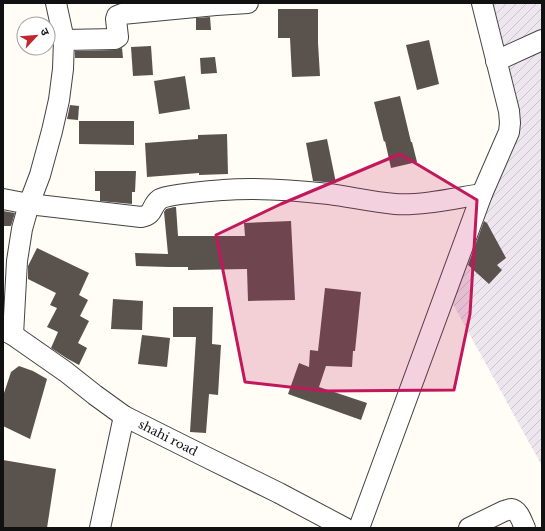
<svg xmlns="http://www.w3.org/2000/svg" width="545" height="531" font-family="'Libre Baskerville','Noto Sans Devanagari',serif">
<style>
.industrial{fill:url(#industrial-furrows)}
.building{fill:#5a524d}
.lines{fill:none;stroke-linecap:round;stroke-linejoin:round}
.minor-casing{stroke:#444;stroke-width:22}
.minor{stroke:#fff;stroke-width:20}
.marked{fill:#c2185b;fill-opacity:0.2;stroke:#c2185b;stroke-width:3;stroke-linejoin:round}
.labels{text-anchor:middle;stroke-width:4;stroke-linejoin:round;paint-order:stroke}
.street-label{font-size:12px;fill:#111;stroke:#fff}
</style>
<defs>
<pattern id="industrial-furrows" width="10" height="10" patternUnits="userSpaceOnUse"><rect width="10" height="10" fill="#eee6ef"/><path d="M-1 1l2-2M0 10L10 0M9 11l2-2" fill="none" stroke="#cbc4cc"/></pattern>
</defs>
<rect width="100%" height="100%" fill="#fffdf5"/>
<!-- industrial -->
<polygon class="industrial" points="489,3 542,3 542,466 443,286 521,126 501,63"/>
<!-- building -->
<g class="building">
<polygon points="278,9 318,9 318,43 320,76 292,77 290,38 278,38"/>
<polygon points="210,17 211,30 196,30 196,18"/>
<polygon points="429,40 439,84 417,90 406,45"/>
<polygon points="151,46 153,75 133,76 131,47"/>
<polygon points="122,48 123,58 75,58 75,51 115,50"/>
<polygon points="215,57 217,73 201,74 200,58"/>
<polygon points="185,76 190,109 159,114 154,81"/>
<polygon points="400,96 411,142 412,142 417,162 391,168 385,141 384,142 374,102"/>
<polygon points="70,105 79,106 78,120 67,119"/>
<polygon points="79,121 134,121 134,145 79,144"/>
<polygon points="227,134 228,174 199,175 199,173 147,177 145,143 198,139 198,135"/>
<polygon points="327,139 336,183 313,181 306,143"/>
<polygon points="95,171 136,171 135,192 132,192 132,204 100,201 100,191 95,191"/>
<polygon points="174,207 176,207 178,236 245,236 244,223 291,221 295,300 248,301 247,269 188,270 188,267 169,267 136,266 135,253 168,254 164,212 166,209"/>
<polygon points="3,211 15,213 11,226 3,226"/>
<polygon points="484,221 487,223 506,258 497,265 502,270 489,284 468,265"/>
<polygon points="37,248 89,273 79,295 88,300 80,316 89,321 78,343 87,348 79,365 68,359 51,348 58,332 47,327 57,308 50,305 56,293 28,279 28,266"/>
<polygon points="325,288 361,292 355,351 353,351 352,367 326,366 319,387 367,403 361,420 288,394 299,363 309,367 310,350 318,351"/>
<polygon points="113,299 143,301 142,330 111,329"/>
<polygon points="173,307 213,307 212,344 221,345 218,395 209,394 206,433 190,432 196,337 173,337"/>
<polygon points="142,335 170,338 167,367 138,364"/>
<polygon points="19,366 33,371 47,379 30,439 3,426 3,396 11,372"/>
<polygon points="3,460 56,469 47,528 3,528"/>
</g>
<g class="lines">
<defs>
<g id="minor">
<polyline points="64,40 115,39 118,37 116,19 117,16 122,14 216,5 248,3"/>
<polyline points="496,61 542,40"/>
<path d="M3,199L29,204L141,217C155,215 150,206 160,199C169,194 210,191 223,190C258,187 294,190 329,194C351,197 373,202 395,204C421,206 456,198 482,194"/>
<polyline points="3,330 13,335 66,372 95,395 124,416 202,455 279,493 345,528"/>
<polyline points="13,335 17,261 22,229 29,204 40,175 52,131 59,100 63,69 64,40 56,3"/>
<polyline points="100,528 124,416"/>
<polyline points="359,528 482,194 509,132 510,123 509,111 482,3"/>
<path d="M469,528L504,511C505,511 510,509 511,509C519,510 522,522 525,528"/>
</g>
</defs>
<!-- minor casing -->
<use href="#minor" class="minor-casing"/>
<!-- minor -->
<use href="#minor" class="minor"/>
</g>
<!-- marked area -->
<path class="marked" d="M400,154L477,200L470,314L454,390L325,391L245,382L216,235L281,204Z"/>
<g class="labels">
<!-- street labels -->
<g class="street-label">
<text transform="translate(168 438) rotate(27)" y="4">shahi road</text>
</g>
</g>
<!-- border -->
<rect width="545" height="531" fill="none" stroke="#111111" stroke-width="8"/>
<!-- north arrow -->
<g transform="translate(36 36) rotate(64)"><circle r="19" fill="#ffffff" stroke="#a0a0a0"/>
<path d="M0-3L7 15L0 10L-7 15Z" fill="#c4262e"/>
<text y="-6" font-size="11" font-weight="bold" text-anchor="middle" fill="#111111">उ</text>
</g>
</svg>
